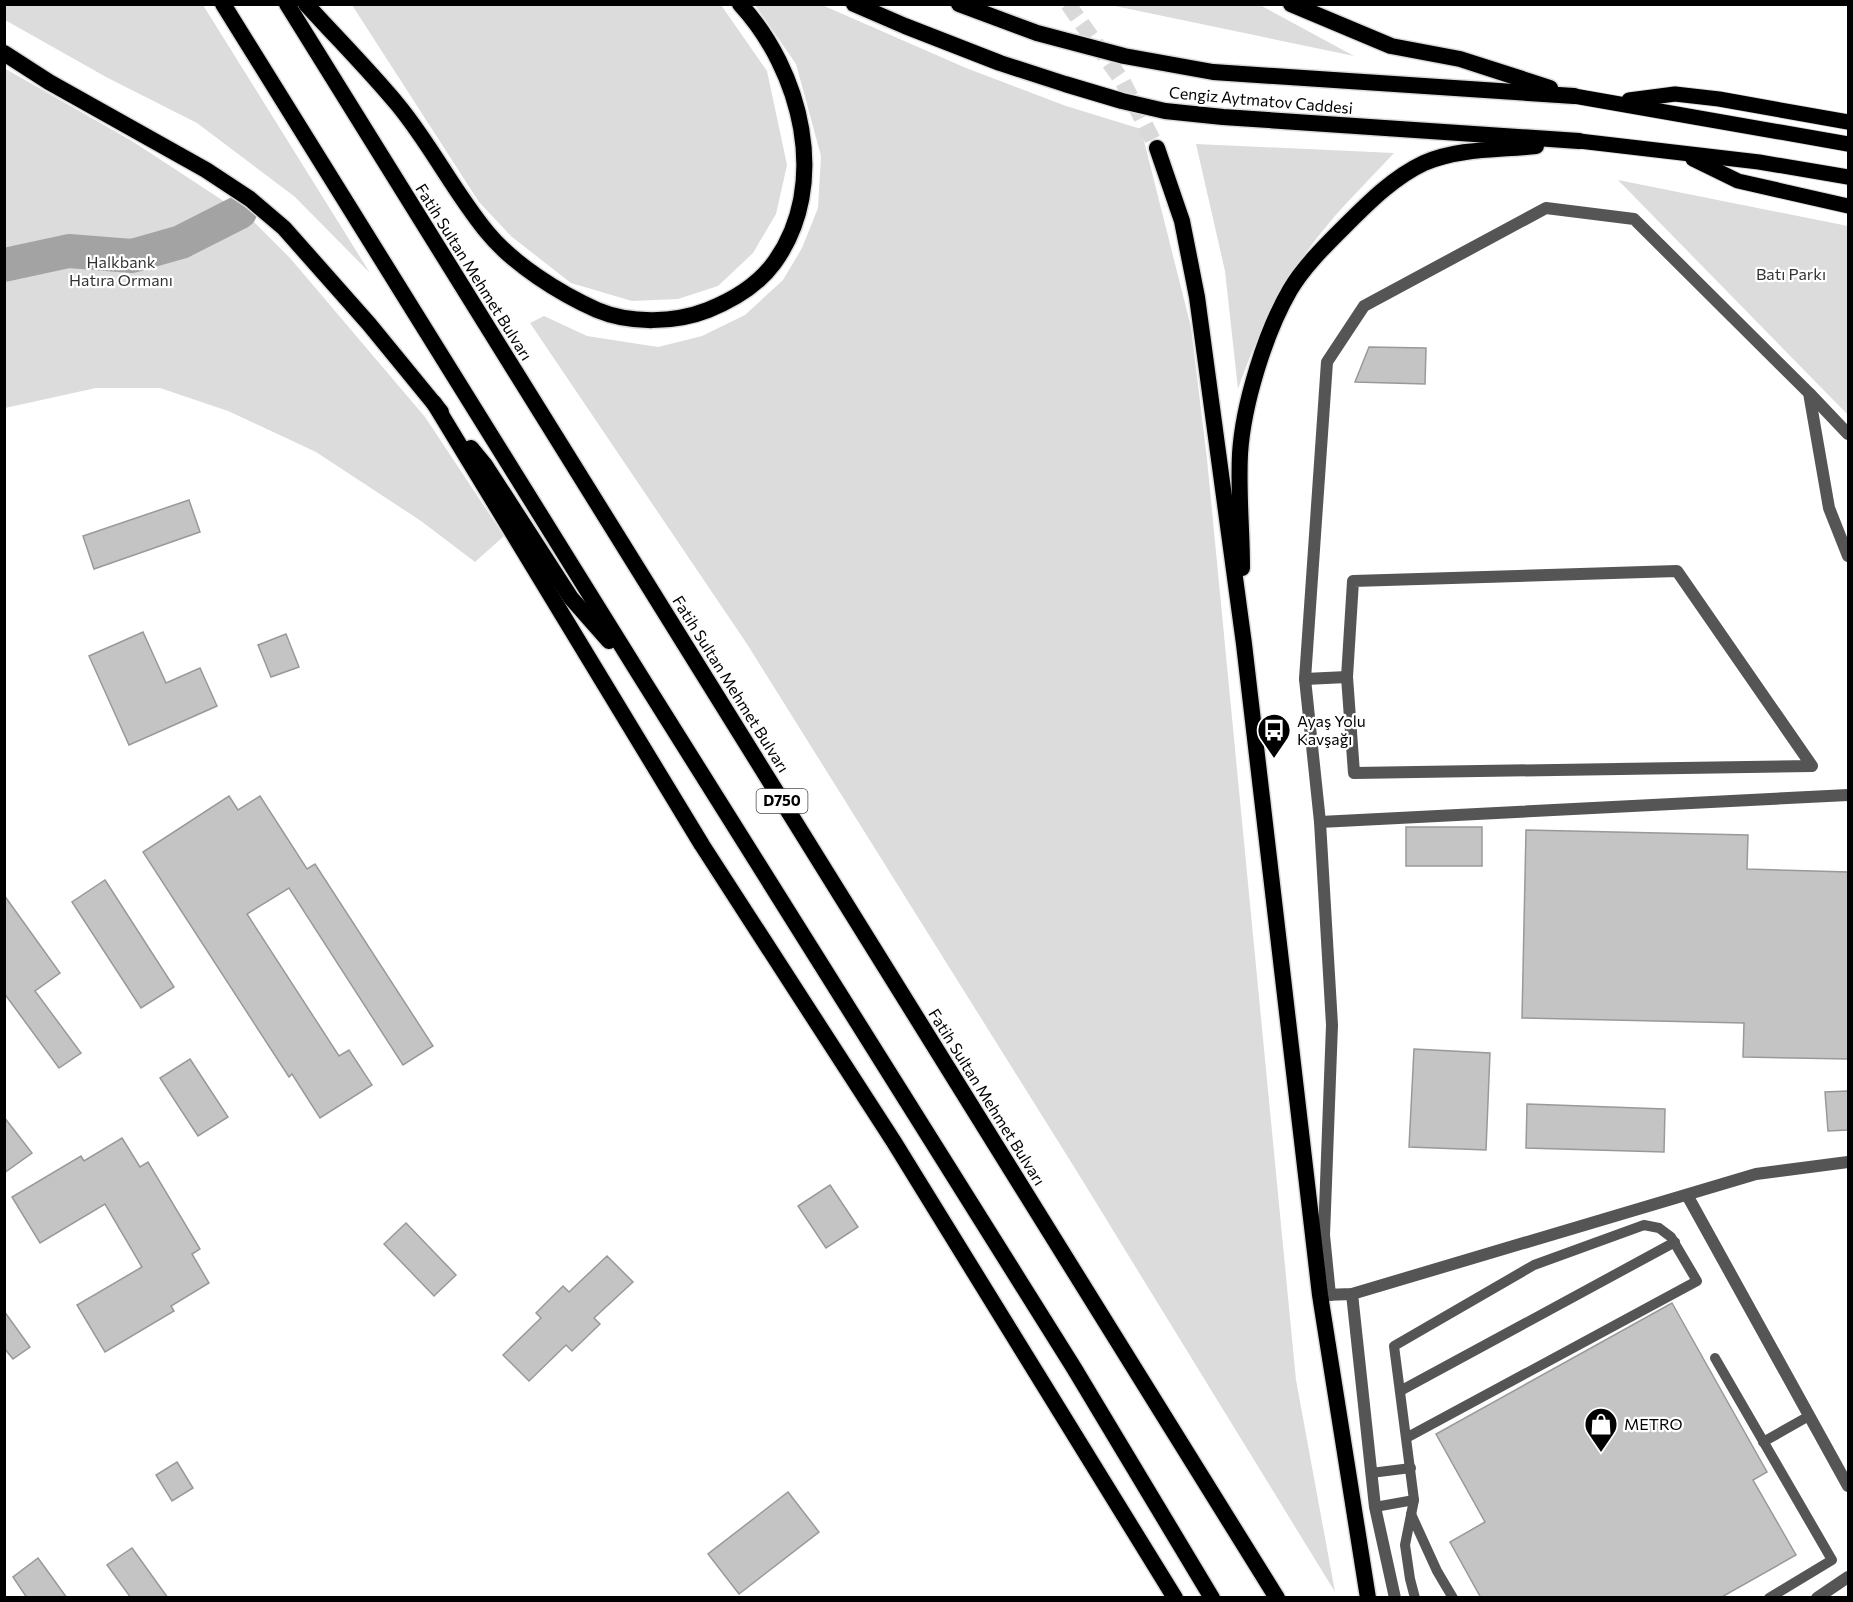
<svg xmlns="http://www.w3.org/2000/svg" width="1853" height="1602" font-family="Commissioner,sans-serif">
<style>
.green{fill:#dcdcdc}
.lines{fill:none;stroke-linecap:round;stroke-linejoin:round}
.river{stroke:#a3a3a3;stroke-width:34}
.building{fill:#c4c4c4;stroke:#999;stroke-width:1.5}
.trunk-tunnel{stroke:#d9d9d9;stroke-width:16;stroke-dasharray:16 8;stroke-linecap:butt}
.primary-casing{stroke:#dbdbdb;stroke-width:17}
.trunk-casing{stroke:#dbdbdb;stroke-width:19}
.service{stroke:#555;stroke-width:10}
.minor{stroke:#555;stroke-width:12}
.primary{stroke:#000;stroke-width:15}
.trunk{stroke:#000;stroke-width:16}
.labels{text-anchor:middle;stroke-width:4.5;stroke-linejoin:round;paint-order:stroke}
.shield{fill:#fff;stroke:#4c4c4c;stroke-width:1.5}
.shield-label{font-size:15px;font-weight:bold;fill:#000}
.street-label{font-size:16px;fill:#000;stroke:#fff}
.park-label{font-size:16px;fill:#333;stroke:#fff}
.poi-label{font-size:16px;fill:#000;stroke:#fff;text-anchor:start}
</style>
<rect width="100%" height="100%" fill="#fff"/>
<!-- green -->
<g class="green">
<polygon points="5,4 203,5 370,273 295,197 197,123 106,77 5,20"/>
<polygon points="352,5 721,5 767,71 787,165 776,214 753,253 718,286 678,299 632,301 571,283 512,237 479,202"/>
<polygon points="755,5 822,5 966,68 1066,106 1141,129 1191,327 1207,459 1296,1380 1335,1592 1076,1170 747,644 530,323 544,316 587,336 658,347 702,336 745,315 783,280 802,248 818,208 821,156 796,64"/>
<polygon points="1114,5 1260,5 1354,56 1115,6"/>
<polygon points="4,68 132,141 251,219 290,258 425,417 504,536 475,562 421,521 316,452 228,411 160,388 96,388 5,408"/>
<path d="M1196,144L1394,153C1371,178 1346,202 1325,228C1284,277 1259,329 1238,389L1225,271Z"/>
<polygon points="1618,180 1848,226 1848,415"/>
</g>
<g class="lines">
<!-- river -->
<polyline class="river" points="4,265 69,251 132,256 181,242 240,212"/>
</g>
<!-- building -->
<g class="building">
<polygon points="1369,347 1426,348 1425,384 1355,382"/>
<polygon points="189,500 200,532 94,569 83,536"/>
<polygon points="143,632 166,683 200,668 217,706 129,745 89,656"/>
<polygon points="286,634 299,667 271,677 258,645"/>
<polygon points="229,796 238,810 260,796 307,869 315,864 433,1046 403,1065 289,888 247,914 339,1056 349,1050 372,1085 320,1118 292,1074 289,1077 143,852"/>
<rect x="1406" y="827" width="76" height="39"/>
<polygon points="1526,830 1748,835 1747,869 1848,872 1848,1059 1743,1057 1744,1023 1522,1018"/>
<polygon points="105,880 174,987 141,1008 72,902"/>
<polygon points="4,895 60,973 35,991 81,1053 59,1068 4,993"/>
<polygon points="1414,1049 1490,1053 1486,1150 1409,1147"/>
<polygon points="190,1059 228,1117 198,1136 160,1078"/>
<polygon points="1848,1091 1848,1130 1828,1131 1825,1092"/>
<polygon points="1527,1104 1665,1109 1664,1152 1526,1148"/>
<polygon points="4,1117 32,1153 4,1173"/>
<polygon points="122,1138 140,1167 148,1162 200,1249 192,1254 209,1283 171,1306 174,1311 105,1352 77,1305 142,1267 105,1204 40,1243 12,1197 81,1156 84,1161"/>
<polygon points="830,1185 858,1227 826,1248 798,1206"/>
<polygon points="406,1223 456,1275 434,1296 384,1244"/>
<polygon points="607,1256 633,1282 594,1318 600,1324 572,1351 566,1345 529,1381 503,1355 541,1318 536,1313 563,1286 569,1292"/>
<polygon points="1672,1303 1767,1472 1753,1480 1796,1555 1720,1598 1481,1598 1450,1542 1485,1522 1436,1434"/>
<polygon points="4,1311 30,1347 13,1359 4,1348"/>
<polygon points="177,1462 193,1488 172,1501 156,1475"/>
<polygon points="788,1492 819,1532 739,1594 708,1554"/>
<polygon points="132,1548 168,1598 131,1598 107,1565"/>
<polygon points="38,1558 67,1598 27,1598 13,1577"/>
</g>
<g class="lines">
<!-- trunk-tunnel -->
<polyline class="trunk-tunnel" points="1068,4 1123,82 1157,148"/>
<defs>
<g id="primary">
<polyline points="1574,96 1848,144"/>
<polyline points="1629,100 1675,94 1719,99 1848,122"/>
<polyline points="1579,141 1759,162 1848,177"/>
<polyline points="1693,159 1738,181 1848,206"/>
</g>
<g id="trunk">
<polyline points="223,4 641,677 1074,1368 1212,1598"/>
<polyline points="287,4 1277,1598"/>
<path d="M306,4C337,38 369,70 398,105C431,145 454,192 487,232C513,264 559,293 597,310C630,324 675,323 708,310C733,300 758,285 774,263C831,185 801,70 740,4"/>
<polyline points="854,4 905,26 1000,63 1065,84 1122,101 1165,111 1223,117 1579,141"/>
<polyline points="959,4 1037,33 1124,56 1213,72 1574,96"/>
<polyline points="1291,4 1391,46 1460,59 1550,88"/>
<polyline points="4,53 49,82 206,170 250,199 284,228 369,324 441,412"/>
<polyline points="1157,148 1182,221 1197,297 1244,644 1320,1295 1368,1598"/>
<polyline points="434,403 702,845 894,1142 1175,1598"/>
<polyline points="471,448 485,465 571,598 609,641"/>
<path d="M1242,568C1242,530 1238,492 1240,454C1243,405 1265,333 1290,290C1304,266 1327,244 1346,225C1369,202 1394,177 1424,163C1458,148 1500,150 1536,146"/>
</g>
</defs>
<!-- primary casing -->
<use href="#primary" class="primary-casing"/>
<!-- trunk casing -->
<use href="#trunk" class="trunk-casing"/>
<!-- service -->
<g class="service">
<polyline points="1715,1358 1832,1560 1769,1598"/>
<polyline points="1400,1391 1675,1242"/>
<polyline points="1406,1438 1697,1281 1671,1237 1659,1228 1644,1225 1534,1265 1394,1346 1414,1500 1405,1545 1410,1579 1415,1598"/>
<polyline points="1763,1442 1809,1416"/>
<polyline points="1371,1473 1411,1468"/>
<polyline points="1375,1507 1414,1500"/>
<polyline points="1411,1514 1437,1571 1453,1598"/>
</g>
<!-- minor -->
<g class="minor">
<polyline points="1810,394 1848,434"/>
<polygon points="1677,571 1812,766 1354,773 1347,677 1353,581"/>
<polyline points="1305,679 1347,677"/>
<polyline points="1320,822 1848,795"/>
<polyline points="1687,1195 1848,1486"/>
<polyline points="1352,1294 1375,1507 1395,1598"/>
<polyline points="1324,1295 1352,1294 1756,1174 1848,1162"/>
<polyline points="1330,1295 1324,1235 1332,1025 1320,822 1305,679 1327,362 1364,306 1546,208 1634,219 1809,393 1829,508 1848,556"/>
<polyline points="1817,1598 1848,1577"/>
</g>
<!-- primary -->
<use href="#primary" class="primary"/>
<!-- trunk -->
<use href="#trunk" class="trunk"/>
</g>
<!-- icons -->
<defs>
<symbol id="bus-pin" viewBox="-11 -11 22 30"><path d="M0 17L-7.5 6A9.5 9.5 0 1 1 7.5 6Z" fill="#000" stroke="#fff"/><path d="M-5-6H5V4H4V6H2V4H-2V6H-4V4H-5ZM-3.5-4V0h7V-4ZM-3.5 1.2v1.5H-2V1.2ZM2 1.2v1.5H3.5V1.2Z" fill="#fff"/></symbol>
<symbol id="shop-pin" viewBox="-11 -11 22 30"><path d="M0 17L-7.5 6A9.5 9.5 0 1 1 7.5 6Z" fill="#000" stroke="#fff"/><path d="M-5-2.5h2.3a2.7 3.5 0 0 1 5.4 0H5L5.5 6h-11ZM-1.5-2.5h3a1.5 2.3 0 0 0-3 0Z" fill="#fff"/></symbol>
</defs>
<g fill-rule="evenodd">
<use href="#bus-pin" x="1255" y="711" width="38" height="52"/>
<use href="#shop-pin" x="1582" y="1405" width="38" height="52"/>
</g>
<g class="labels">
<!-- shield labels -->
<rect class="shield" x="756.5" y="789" width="51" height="24" rx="4.5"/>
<g class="shield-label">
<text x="782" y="806">D750</text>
</g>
<!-- street labels -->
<g class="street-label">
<text transform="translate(1261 100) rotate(5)" y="6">Cengiz Aytmatov Caddesi</text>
<text transform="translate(474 272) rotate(58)" y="6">Fatih Sultan Mehmet Bulvarı</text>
<text transform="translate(731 684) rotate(58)" y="6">Fatih Sultan Mehmet Bulvarı</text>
<text transform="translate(987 1097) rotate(58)" y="6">Fatih Sultan Mehmet Bulvarı</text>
</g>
<!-- park labels -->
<g class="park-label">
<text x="121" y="268">Halkbank<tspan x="121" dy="18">Hatıra Ormanı</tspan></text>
<text x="1791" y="280">Batı Parkı</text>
</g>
<!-- poi labels -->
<g class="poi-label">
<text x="1297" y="727">Ayaş Yolu<tspan x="1297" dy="18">Kavşağı</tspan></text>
<text x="1624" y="1430">METRO</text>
</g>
</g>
<!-- border -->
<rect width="1853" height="1602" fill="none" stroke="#000000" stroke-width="12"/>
</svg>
